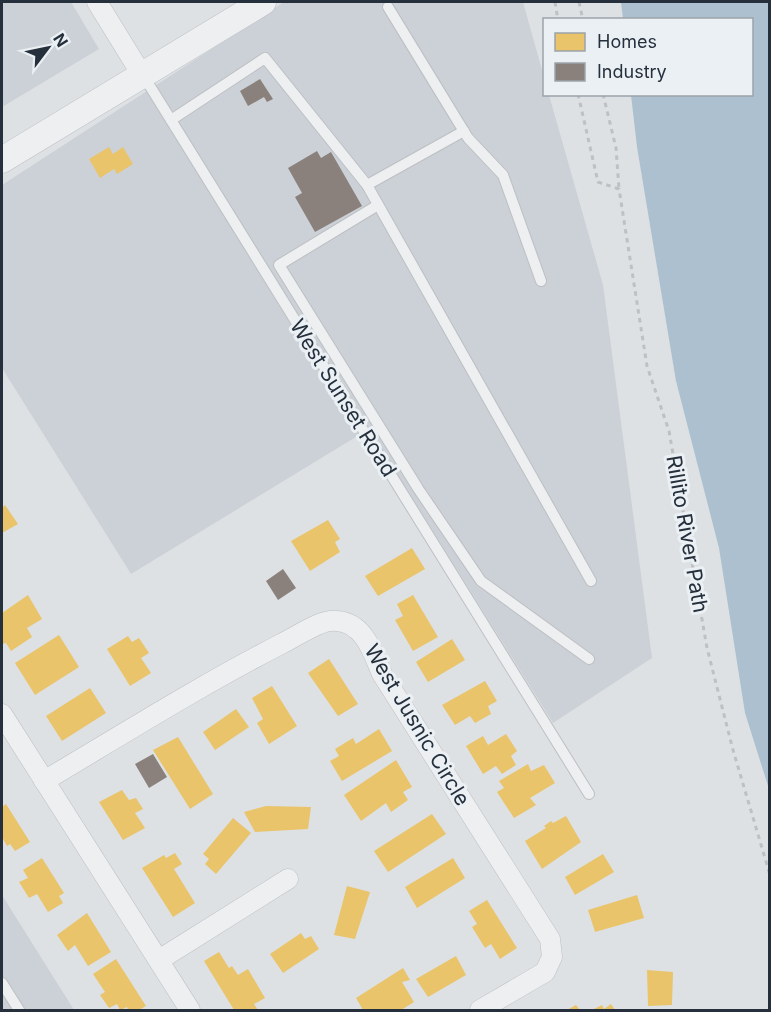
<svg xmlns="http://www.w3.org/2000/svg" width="771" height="1012" font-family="Inter,sans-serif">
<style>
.built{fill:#ccd1d7}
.water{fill:#acc0cf}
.homes{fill:#e9c46a}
.industry{fill:#8a817c}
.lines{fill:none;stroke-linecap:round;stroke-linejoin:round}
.service-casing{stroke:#bdbfc2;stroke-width:12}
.minor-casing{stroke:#bdbfc2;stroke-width:21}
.tertiary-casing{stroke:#bdbfc2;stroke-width:27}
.path{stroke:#bec0c4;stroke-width:3;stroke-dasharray:4.5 4.5;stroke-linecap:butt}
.service{stroke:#eeeff1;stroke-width:10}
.minor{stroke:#eeeff1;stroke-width:20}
.tertiary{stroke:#eeeff1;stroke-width:26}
.labels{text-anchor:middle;stroke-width:6;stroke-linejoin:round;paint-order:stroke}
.street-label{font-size:21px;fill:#26303c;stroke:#ebf0f4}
</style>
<rect width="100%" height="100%" fill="#dee1e4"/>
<!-- built -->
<g class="built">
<polygon points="2,2 71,2 99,49 2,107"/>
<polygon points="284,2 523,2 544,77 544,94 549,95 603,285 652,658 553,723 369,429 131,574 2,368 2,185"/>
<polygon points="2,895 74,1010 2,1010"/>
</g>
<!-- water -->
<polygon class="water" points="621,2 769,2 769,789 745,713 719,548 676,381 637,147 631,95 752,94 752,20 623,19"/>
<!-- homes -->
<g class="homes">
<polygon points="109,147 113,154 123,147 133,164 117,174 114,169 100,178 89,159"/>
<polygon points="5,505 18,524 2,533 2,508"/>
<polygon points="328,520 340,539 335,542 340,552 310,571 291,541"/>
<polygon points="412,548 425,569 378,596 365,576"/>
<polygon points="28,595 42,619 27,628 32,637 11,651 6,643 2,644 2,613"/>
<polygon points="413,595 438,637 413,651 395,620 403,616 397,604"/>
<polygon points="59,635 79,667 35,695 15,663"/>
<polygon points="128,636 132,642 139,638 149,653 141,658 151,673 130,686 107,649"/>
<polygon points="452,639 465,660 428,682 416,662"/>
<polygon points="329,659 358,704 338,716 308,673"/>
<polygon points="485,681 497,701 488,706 491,714 475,723 470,716 455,725 442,705"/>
<polygon points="272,686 297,726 269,744 257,723 263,719 252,698"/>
<polygon points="90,688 106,713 62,741 46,716"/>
<polygon points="236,709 249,727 215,750 203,732"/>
<polygon points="379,729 392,751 342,781 330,761 339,756 335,749 353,738 356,744"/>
<polygon points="506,734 517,751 511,756 516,765 502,774 496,766 483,774 466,746 483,736 488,745"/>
<polygon points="178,737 213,794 190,809 153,750"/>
<polygon points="396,760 412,787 403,792 408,800 391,812 386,803 361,821 344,795"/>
<polygon points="528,764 531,771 544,765 555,783 530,798 536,805 514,818 497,792 504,788 499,781"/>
<polygon points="122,790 129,800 136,798 143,809 135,813 145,828 123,840 99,802"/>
<polygon points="6,804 30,842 15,851 10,844 7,846 2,837 2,807"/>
<polygon points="266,806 311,807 308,829 255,832 244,812"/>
<polygon points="432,814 446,834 388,872 374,851"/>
<polygon points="566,816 581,842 542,869 525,841 546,828 544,826 551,821 553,823"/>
<polygon points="233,818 251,833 216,874 205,864 209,859 203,854"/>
<polygon points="175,853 182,864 174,869 195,903 173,917 142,868 164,855 166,858"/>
<polygon points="603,854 614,872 575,895 565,877"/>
<polygon points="42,858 64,893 59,896 63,903 48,912 37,894 29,898 19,882 28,878 23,870"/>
<polygon points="453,858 465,878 417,908 405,887"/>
<polygon points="347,886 370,892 355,939 334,935"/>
<polygon points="637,895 644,918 595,932 588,910"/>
<polygon points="487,900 517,948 500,959 491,944 485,948 472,927 477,924 469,911"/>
<polygon points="87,913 111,952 88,966 75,945 68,951 57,935"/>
<polygon points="301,933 305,939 311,936 319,949 283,973 270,954"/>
<polygon points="219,952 229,968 232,966 238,975 248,969 265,998 254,1004 258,1010 234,1010 204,961"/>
<polygon points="456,956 466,975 428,997 416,979"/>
<polygon points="116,959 146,1006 139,1010 128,1010 127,1007 120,1010 117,1004 109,1008 100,995 105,992 93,974"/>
<polygon points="403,968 410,980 402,982 414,1002 401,1010 363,1010 356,998"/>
<polygon points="647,970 673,972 672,1005 648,1006"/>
<polygon points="611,1004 615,1010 592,1010 602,1005 604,1009"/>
<polygon points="576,1005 580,1010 567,1010"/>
</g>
<!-- industry -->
<g class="industry">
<polygon points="260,79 273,99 267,102 264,97 248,106 240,91"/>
<polygon points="317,151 321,158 331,152 362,206 315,232 295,197 302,193 288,168"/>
<polygon points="283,569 296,588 278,600 266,581"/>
<polygon points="153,754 167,777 149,788 135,764"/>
</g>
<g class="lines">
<defs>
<g id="service">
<polyline points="388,7 468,138 503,175 541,281"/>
<polyline points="143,75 589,794"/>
<polyline points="171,120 265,58 367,185 591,581"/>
<polyline points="367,185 464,131"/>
<polyline points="378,205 279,265 419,490 481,581 589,659"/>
<polyline points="2,983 19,1010"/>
</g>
<g id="minor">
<polyline points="97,2 142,75"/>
<polyline points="2,714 190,1010"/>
<path d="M44,781C123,734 201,685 283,643C298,636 320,619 337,621C365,623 373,654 382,674L550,939L552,957L545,972L480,1010"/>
<polyline points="159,960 288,879"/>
</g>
<polyline id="tertiary" points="2,160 263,2"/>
</defs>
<!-- service casing -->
<use href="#service" class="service-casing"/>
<!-- minor casing -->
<use href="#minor" class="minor-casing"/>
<!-- tertiary casing -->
<use href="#tertiary" class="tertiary-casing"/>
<!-- path -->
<g class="path">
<polyline points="555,2 558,20"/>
<polyline points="579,2 583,20"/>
<polyline points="578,94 598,182 619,189 647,366 669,431 707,648 733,750 770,875"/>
<polyline points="603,94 616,148 619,189"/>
</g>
<!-- service -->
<use href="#service" class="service"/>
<!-- minor -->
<use href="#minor" class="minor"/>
<!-- tertiary -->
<use href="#tertiary" class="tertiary"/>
</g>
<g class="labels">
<!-- street labels -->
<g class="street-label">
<text transform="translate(343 398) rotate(58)" y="7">West Sunset Road</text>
<text transform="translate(687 534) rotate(80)" y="7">Rillito River Path</text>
<text transform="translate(417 725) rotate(59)" y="7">West Jusnic Circle</text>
</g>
</g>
<!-- border -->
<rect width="771" height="1012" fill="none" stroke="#26303c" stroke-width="6"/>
<!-- legend -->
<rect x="543" y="18" width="210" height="78" fill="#ebf0f4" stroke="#9ca3aa" stroke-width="1.5"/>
<rect x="555" y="33" width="30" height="18" fill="#e9c46a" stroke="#9ca3aa" stroke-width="1.5"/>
<text x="597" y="48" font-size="18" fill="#26303c">Homes</text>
<rect x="555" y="63" width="30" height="18" fill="#8a817c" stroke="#9ca3aa" stroke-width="1.5"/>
<text x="597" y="78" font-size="18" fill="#26303c">Industry</text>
<!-- north arrow -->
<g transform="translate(48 48) rotate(58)" stroke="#ebf0f4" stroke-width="4.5" paint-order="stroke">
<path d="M0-4.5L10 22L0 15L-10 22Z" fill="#26303c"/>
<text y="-9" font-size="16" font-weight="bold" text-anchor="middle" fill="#26303c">N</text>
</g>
</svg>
